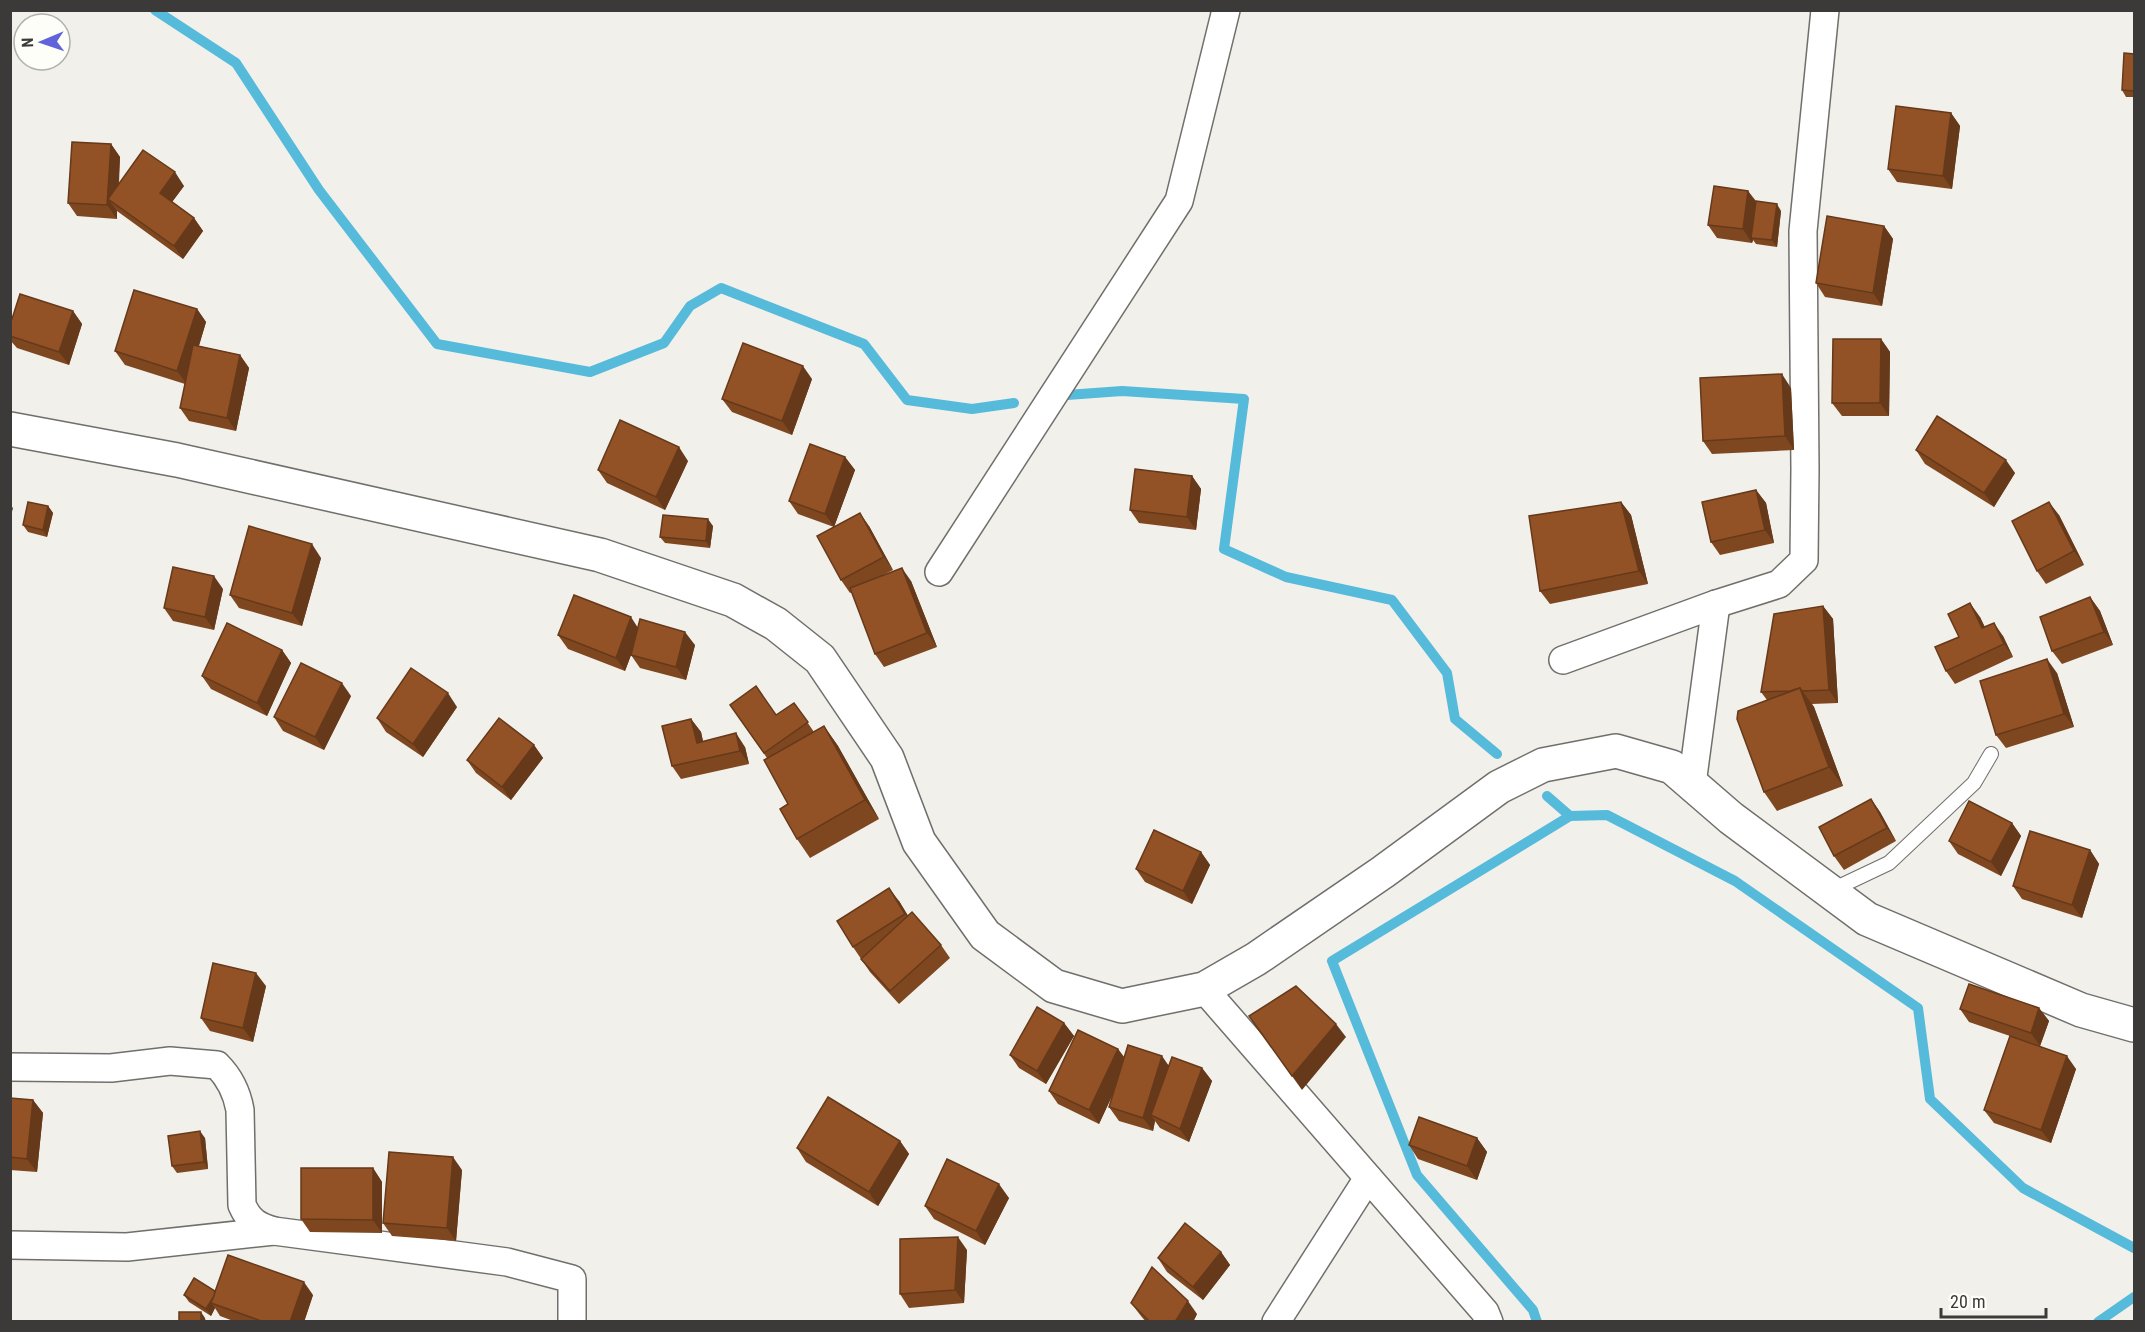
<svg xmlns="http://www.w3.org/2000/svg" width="2145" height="1332" font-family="'Roboto Condensed',sans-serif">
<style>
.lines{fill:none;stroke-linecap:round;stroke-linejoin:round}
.stream{stroke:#56bada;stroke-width:10}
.service-casing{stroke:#706f6b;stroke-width:16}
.minor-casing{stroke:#706f6b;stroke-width:30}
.secondary-casing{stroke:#706f6b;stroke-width:36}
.service{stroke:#fff;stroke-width:14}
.minor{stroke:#fff;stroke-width:27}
.secondary{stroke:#fff;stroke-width:33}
.wall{fill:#7e4720}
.shaded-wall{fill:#66391a}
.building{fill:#925225;stroke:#66391a;stroke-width:1.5}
</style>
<rect width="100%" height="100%" fill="#f1f0eb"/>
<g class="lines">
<!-- stream -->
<g class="stream">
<polyline points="155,10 236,63 319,190 437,344 590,372 664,343 690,306 721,288 864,344 907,400 972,409 1014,403"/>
<polyline points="1067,395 1122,391 1244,399 1224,549 1286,577 1392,600 1447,673 1455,719 1497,754"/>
<polyline points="1547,796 1570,816 1607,815 1735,881 1918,1008 1930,1099 2023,1188 2134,1248"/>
<polyline points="1537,1322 1533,1310 1417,1175 1332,961 1570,816"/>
<polyline points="2098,1322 2134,1297"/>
</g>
<defs>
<polyline id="service" points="1832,890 1889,863 1974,783 1991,754"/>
<g id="minor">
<polyline points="939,572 1179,201 1226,10"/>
<polyline points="1563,660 1716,604 1779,584 1804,560 1805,469 1803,231 1825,10"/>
<polyline points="1692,784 1716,604"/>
<polyline points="1204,989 1485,1312 1489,1322"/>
<path d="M10,1067L111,1068L170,1061L217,1065C230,1078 237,1093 240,1110L242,1205C249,1221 257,1226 274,1231L507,1262L572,1279V1322"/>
<polyline points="10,1245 127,1247 274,1231"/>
<polyline points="1276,1322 1368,1178"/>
</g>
<polyline id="secondary" points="10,429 177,460 600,555 733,600 776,624 820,659 887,758 919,842 985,935 1054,986 1122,1006 1204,989 1256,959 1383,872 1499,787 1543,765 1616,751 1672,767 1731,818 1867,919 2081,1010 2134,1025"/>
</defs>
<!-- service casing -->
<use href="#service" class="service-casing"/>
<!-- minor casing -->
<use href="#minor" class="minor-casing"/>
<!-- secondary casing -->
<use href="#secondary" class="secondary-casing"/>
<!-- service -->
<use href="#service" class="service"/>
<!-- minor -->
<use href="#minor" class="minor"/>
<!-- secondary -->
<use href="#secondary" class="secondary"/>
</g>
<!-- wall -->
<g class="wall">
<polygon points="2134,54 2134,97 2126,97 2122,90"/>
<polygon points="1951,113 1960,126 1952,189 1897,182 1888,169"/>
<polygon points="111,144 120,157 119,184 184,186 172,202 194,218 203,231 183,259 117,211 117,219 77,216 68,203"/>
<polygon points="1748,191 1756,201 1781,211 1777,247 1756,244 1753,240 1752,243 1717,238 1708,225"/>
<polygon points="1884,226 1893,239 1882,306 1825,297 1816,283"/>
<polygon points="197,309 206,322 199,346 240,355 249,368 236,431 189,421 180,408 185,384 125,365 115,351"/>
<polygon points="73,311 82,324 69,365 17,348 10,340 10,325"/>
<polygon points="1881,339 1890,352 1889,416 1842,416 1832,403"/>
<polygon points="812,379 792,435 732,412 722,399"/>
<polygon points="1791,388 1794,450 1712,454 1703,441"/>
<polygon points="1916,450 2015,473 1994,507 1925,464"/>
<polygon points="845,457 855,470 834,527 869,526 893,570 883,575 911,581 937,647 884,667 875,654 852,592 850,593 841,580 834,527 798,514 789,501"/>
<polygon points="688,461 665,510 607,483 598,470"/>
<polygon points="1192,476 1201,489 1196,530 1139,523 1130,510"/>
<polygon points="1756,490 1766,503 1774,543 1720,555 1711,542"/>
<polygon points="1621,502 1631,515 1648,584 1550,604 1540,591"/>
<polygon points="48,506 53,513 47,537 28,532 23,525"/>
<polygon points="2059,515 2084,565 2046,584 2037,571"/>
<polygon points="713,526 710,548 665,543 660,537"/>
<polygon points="321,558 302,626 239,608 230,595"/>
<polygon points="223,589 214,630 173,621 164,608"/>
<polygon points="2090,597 2100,611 2113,645 2062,664 2052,651"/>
<polygon points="1823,606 1833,619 1838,703 1812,704 1814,707 1843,786 1777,811 1764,792 1767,700 1761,692"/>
<polygon points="1980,617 1985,627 2003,636 2013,657 1955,684 1946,671 1959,637"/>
<polygon points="638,627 695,645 686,680 640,668 631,655 625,671 568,649 558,635"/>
<polygon points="282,650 291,663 267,716 211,689 202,676"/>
<polygon points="2057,673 2074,727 2006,748 1996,735"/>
<polygon points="351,696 324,750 283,731 274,717"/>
<polygon points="794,703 814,732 824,726 838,746 879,819 810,858 797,839 788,804 767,758 730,705 776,715"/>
<polygon points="457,707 423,757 386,732 377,718"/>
<polygon points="691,719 701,732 703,741 745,747 749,764 681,779 672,766"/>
<polygon points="534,745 543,758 511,800 476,773 467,760"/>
<polygon points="1871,799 1880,812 1896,841 1844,870 1834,856"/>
<polygon points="2012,823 2021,836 2001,876 1958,854 1949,841"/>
<polygon points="2090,850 2099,864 2082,918 2022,899 2013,886"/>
<polygon points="1201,852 1210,865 1192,904 1145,882 1136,869"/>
<polygon points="899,901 908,916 941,945 950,958 899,1004 870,972 853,947"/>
<polygon points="266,986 253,1042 210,1031 201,1018"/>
<polygon points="2039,1008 2049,1021 2040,1046 2076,1069 2051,1143 1994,1123 1984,1110 2010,1036 1969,1022 1960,1009"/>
<polygon points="1064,1023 1074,1036 1046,1084 1019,1068 1010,1055"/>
<polygon points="1118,1049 1124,1058 1169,1065 1202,1068 1212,1081 1189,1142 1160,1128 1155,1121 1153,1131 1119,1121 1109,1107 1115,1089 1099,1124 1058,1104 1049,1091"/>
<polygon points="10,1098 33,1100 43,1113 37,1172 10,1170"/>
<polygon points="205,1138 208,1169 177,1173 172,1166"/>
<polygon points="1477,1138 1487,1152 1477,1180 1418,1159 1409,1145"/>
<polygon points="900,1141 909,1154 878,1206 806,1162 797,1148"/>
<polygon points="373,1168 382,1182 382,1233 310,1232 301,1219"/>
<polygon points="462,1170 456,1241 392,1236 383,1223"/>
<polygon points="1009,1198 985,1245 934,1219 925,1206"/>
<polygon points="967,1250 964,1303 909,1308 900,1294"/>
<polygon points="1221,1252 1230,1265 1203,1300 1167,1272 1158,1258"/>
<polygon points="215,1291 313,1295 304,1322 236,1322 220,1316 215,1308 211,1316 189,1302 184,1295"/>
<polygon points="1131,1303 1197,1314 1193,1322 1146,1322 1141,1316"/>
</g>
<!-- shaded-wall -->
<g class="shaded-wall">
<polygon points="1951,113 1960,126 1952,189 1943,176"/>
<polygon points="111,144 120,157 117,206 108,199 117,211 117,219 107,205"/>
<polygon points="175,172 184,186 169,206 160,193"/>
<polygon points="1748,191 1757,204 1751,238 1753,240 1752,243 1743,229"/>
<polygon points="1777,204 1781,211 1777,247 1772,240"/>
<polygon points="194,218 203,231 183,259 174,246"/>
<polygon points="1884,226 1893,239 1882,306 1873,293"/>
<polygon points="197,309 206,322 187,384 177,371"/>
<polygon points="73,311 82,324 69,365 59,352"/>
<polygon points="1881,339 1890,352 1889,416 1880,403"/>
<polygon points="240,355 249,368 236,431 227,418"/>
<polygon points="803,366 812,379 792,435 782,421"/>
<polygon points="1782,374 1791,388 1794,450 1785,436"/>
<polygon points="679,447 688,461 665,510 656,497"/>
<polygon points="845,457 855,470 834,527 825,514"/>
<polygon points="2006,460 2015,473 1994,507 1984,493"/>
<polygon points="1192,476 1201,489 1196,530 1187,517"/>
<polygon points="1756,490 1766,503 1774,543 1765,530"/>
<polygon points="1621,502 1631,515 1648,584 1639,571"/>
<polygon points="2049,502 2059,515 2084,565 2074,551"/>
<polygon points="10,505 13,508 10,519"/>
<polygon points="48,506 53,513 47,537 43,530"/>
<polygon points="860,513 869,526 893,570 884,557"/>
<polygon points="708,519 713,526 710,548 706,541"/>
<polygon points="312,544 321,558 302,626 292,613"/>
<polygon points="902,568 911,581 937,647 927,633"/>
<polygon points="214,576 223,589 214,630 205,617"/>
<polygon points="2090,597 2100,611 2113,645 2104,632"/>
<polygon points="1970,603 1980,617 1991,642 1982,628"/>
<polygon points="1823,606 1833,619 1838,703 1829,690"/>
<polygon points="631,617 640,631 625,671 616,658"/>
<polygon points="1994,623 2003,636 2013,657 2004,644"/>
<polygon points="685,632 695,645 686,680 676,667"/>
<polygon points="282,650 291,663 267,716 257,703"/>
<polygon points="2047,659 2057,673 2074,727 2064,714"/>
<polygon points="342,683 351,696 324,750 315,737"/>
<polygon points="1800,688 1814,707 1843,786 1829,767"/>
<polygon points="448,693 457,707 423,757 413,744"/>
<polygon points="691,719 701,732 706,756 697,743"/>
<polygon points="824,726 838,746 879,819 865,800"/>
<polygon points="736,733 745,747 749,764 740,751"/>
<polygon points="534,745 543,758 511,800 502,787"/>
<polygon points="1871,799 1880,812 1896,841 1887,828"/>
<polygon points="2012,823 2021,836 2001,876 1991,862"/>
<polygon points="2090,850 2099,864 2082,918 2072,905"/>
<polygon points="1201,852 1210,865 1192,904 1183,891"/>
<polygon points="889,888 899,901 915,927 905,914"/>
<polygon points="256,973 266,986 253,1042 243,1028"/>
<polygon points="2039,1008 2049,1021 2040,1046 2031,1033"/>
<polygon points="1064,1023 1074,1036 1046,1084 1037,1071"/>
<polygon points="1336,1024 1346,1037 1302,1090 1292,1076"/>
<polygon points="1118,1049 1128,1062 1099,1124 1089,1110"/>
<polygon points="1162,1056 1171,1069 1151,1115 1155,1121 1153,1131 1143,1118"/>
<polygon points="2067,1056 2076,1069 2051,1143 2041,1130"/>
<polygon points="1202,1068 1212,1081 1189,1142 1180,1129"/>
<polygon points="33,1100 43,1113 37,1172 27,1159"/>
<polygon points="200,1131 205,1138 208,1169 204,1162"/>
<polygon points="1477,1138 1487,1152 1477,1180 1467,1166"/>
<polygon points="900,1141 909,1154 878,1206 869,1192"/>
<polygon points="453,1157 462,1170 456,1241 447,1228"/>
<polygon points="373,1168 382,1182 382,1233 373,1220"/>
<polygon points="999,1184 1009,1198 985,1245 976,1231"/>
<polygon points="958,1237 967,1250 964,1303 955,1290"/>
<polygon points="1221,1252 1230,1265 1203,1300 1193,1287"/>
<polygon points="304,1282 313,1295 304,1322 290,1322"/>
<polygon points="216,1292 211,1303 215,1308 211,1316 206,1309"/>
<polygon points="1188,1301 1197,1314 1193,1322 1175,1322"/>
<polygon points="201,1312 205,1318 206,1322 201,1322"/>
</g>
<!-- building -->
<g class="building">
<polygon points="2124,53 2134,54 2134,91 2122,90"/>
<polygon points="1896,106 1951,113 1943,176 1888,169"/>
<polygon points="72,142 111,144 107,205 68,203"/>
<polygon points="143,150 175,172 160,193 194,218 174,246 108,199"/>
<polygon points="1714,186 1748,191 1743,229 1708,225"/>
<polygon points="1756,201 1777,204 1772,240 1751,238"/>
<polygon points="1827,216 1884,226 1873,293 1816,283"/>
<polygon points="134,290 197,309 177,371 115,351"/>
<polygon points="20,294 73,311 59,352 10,336 10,325"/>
<polygon points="1833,339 1881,339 1880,403 1832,403"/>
<polygon points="743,343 803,366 782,421 722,399"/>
<polygon points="193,345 240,355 227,418 180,408"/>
<polygon points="1782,374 1785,436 1703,441 1700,378"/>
<polygon points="1937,416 2006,460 1984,493 1916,450"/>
<polygon points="620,420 679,447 656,497 598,470"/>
<polygon points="810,444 845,457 825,514 789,501"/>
<polygon points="1135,469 1192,476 1187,517 1130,510"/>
<polygon points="1756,490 1765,530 1711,542 1702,502"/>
<polygon points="28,502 48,506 43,530 23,525"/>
<polygon points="1621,502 1639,571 1540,591 1529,516"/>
<polygon points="2049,502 2074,551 2037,571 2012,521"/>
<polygon points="860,513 884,557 841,580 817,536"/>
<polygon points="663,515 708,519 706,541 660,537"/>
<polygon points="249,526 312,544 292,613 230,595"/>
<polygon points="173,567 214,576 205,617 164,608"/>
<polygon points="902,568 927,633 875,654 850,588"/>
<polygon points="574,595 631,617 616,658 558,635"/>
<polygon points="2090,597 2104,632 2052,651 2040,617"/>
<polygon points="1970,603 1982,628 1994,623 2004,644 1946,671 1935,647 1959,637 1948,614"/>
<polygon points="1823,606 1829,690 1802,691 1800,688 1790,691 1761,692 1774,614"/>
<polygon points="640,619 685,632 676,667 631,655"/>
<polygon points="227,623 282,650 257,703 202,676"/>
<polygon points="2047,659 2064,714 1996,735 1980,681"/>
<polygon points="301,663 342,683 315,737 274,717"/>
<polygon points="411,668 448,693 413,744 377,718"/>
<polygon points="756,686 776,715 794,703 808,722 764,753 730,705"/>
<polygon points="1800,688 1829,767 1764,792 1737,719 1738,711"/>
<polygon points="499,718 534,745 502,787 467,760"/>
<polygon points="691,719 697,743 736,733 740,751 672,766 662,726"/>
<polygon points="824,726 865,800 797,839 780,809 788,804 764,760"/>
<polygon points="1871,799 1887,828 1834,856 1819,827"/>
<polygon points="1969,801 2012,823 1991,862 1949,841"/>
<polygon points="1154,830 1201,852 1183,891 1136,869"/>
<polygon points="2030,831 2090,850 2072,905 2013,886"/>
<polygon points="889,888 905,914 853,947 837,921"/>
<polygon points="912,912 941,945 890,991 861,959"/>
<polygon points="213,963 256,973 243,1028 201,1018"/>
<polygon points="1969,984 2039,1008 2031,1033 1960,1009"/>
<polygon points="1296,986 1336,1024 1292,1076 1249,1016"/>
<polygon points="1037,1007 1064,1023 1037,1071 1010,1055"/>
<polygon points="1078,1030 1118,1049 1089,1110 1049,1091"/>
<polygon points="2010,1036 2067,1056 2041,1130 1984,1110"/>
<polygon points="1128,1045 1162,1056 1143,1118 1109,1107"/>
<polygon points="1172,1057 1202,1068 1180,1129 1151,1115"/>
<polygon points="828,1097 900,1141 869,1192 797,1148"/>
<polygon points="10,1098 33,1100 27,1159 10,1157"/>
<polygon points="1419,1117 1477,1138 1467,1166 1409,1145"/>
<polygon points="200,1131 204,1162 172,1166 168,1136"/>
<polygon points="389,1152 453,1157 447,1228 383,1223"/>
<polygon points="947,1159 999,1184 976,1231 925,1206"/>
<polygon points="301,1168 373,1168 373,1220 301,1219"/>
<polygon points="1185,1223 1221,1252 1193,1287 1158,1258"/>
<polygon points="958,1237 955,1290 900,1294 900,1239"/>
<polygon points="228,1255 304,1282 290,1322 264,1322 211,1303"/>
<polygon points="1152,1267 1188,1301 1175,1322 1150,1322 1131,1303"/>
<polygon points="194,1278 215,1291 214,1296 206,1309 184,1295"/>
<rect x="179" y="1312" width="22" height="10"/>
</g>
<!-- border -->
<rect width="2145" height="1332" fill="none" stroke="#3b3a39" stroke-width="24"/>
<!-- north arrow -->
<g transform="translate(42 42) rotate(268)"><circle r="28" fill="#fefef9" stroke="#b0b0ac" stroke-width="1.5"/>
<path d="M0-4.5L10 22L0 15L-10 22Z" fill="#6163db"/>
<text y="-9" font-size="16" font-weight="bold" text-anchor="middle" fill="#3b3a39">N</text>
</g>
<!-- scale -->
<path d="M1941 1308v9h105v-9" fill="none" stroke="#3b3a39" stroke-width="3"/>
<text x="1950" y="1308" font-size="18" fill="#3b3a39" stroke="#fefef9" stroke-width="4.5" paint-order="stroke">20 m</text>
</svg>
